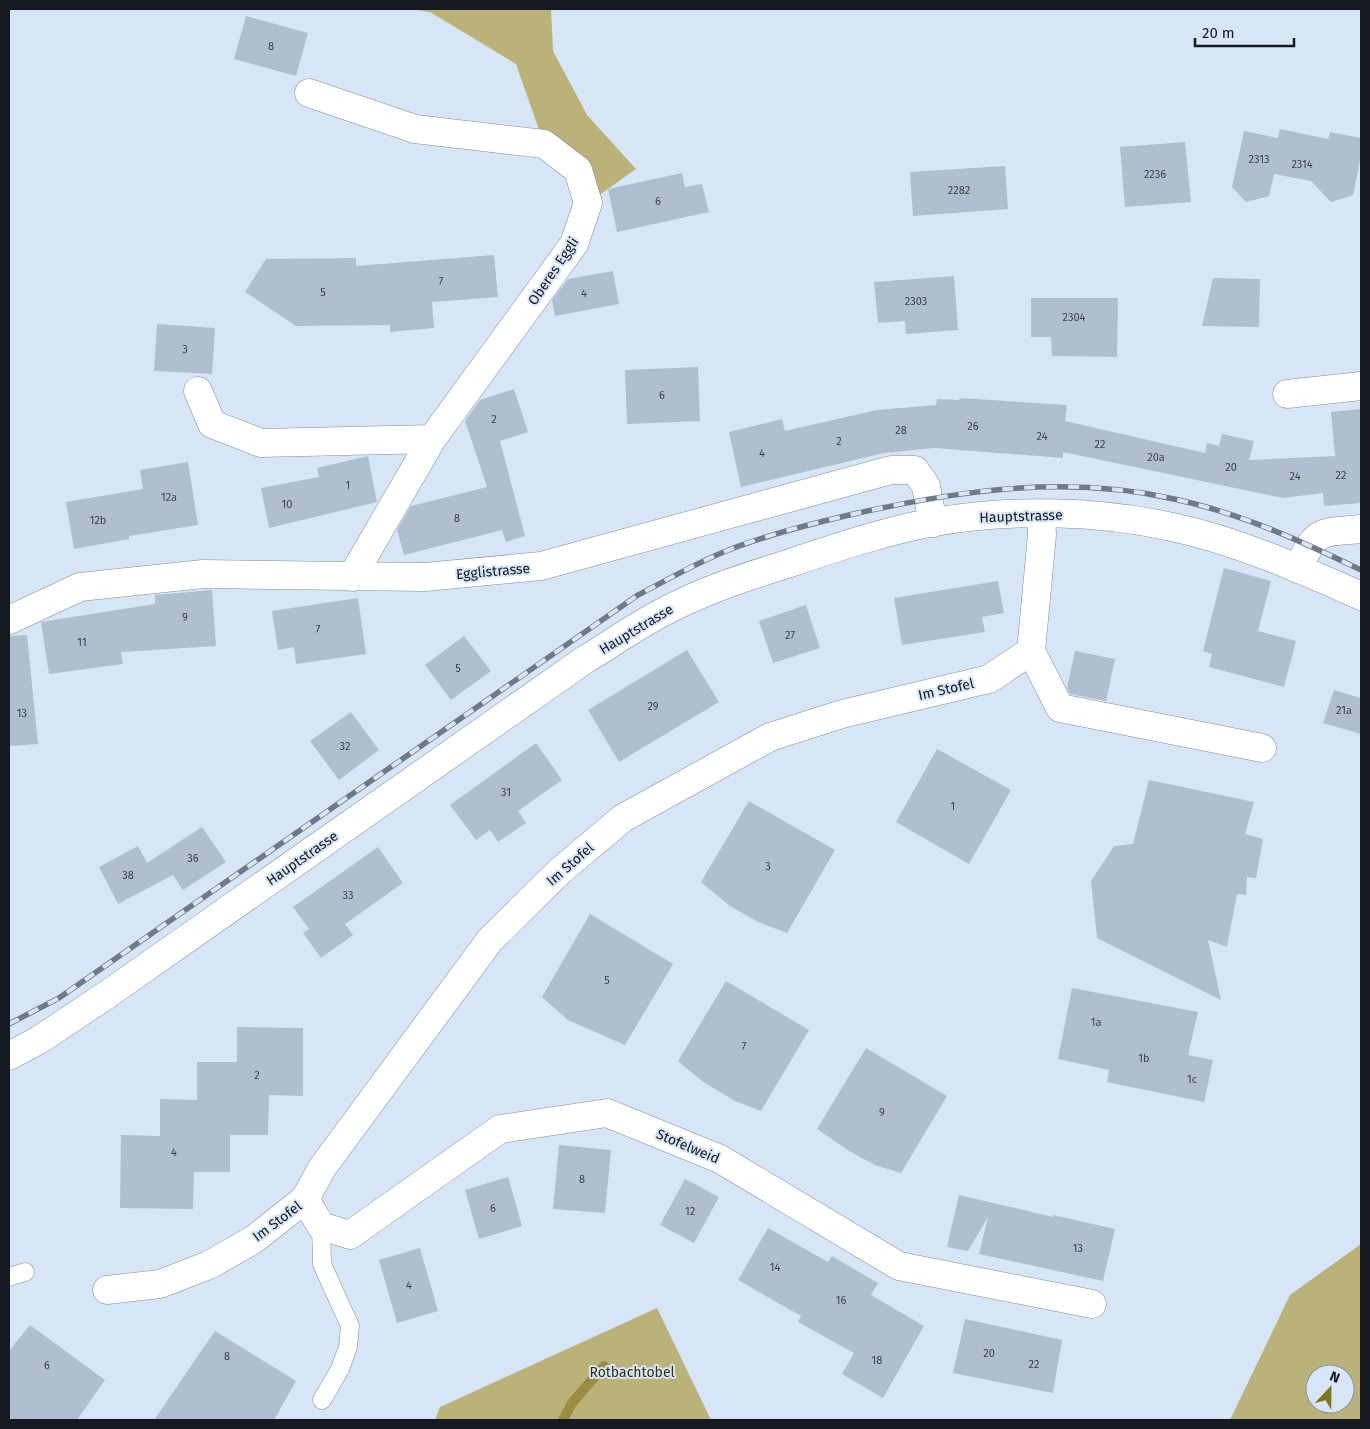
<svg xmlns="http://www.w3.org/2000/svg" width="1370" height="1429" font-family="'Fira Sans',sans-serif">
	<rect width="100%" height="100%" fill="#d6e6f6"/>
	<path fill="#bbb27a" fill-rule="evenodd" d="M 409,9 L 551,9 L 553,51 L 587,115 L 636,169 L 588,203 L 544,144 L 516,64 L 430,12 Z
		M 1361,1244 L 1361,1420 L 1230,1420 L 1290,1295 ZM 1315,1374 L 1345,1374 L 1345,1404 L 1315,1404 Z
		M 657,1308 L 711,1420 L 435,1420 L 440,1407 Z"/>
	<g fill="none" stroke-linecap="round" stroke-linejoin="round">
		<path stroke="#9a8d40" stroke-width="10" d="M 563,1420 L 572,1403 L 604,1366"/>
	</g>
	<path fill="#b0bfcf" d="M 246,16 L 308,33 L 296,76 L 234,59 Z
		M 1280,129 L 1328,139 L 1330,132 L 1361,138 L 1361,156 L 1353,195 L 1331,202 L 1311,181 L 1274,174 L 1269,196 L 1246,202 L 1232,187 L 1244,131 L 1278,138 Z
		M 1185,142 L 1191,202 L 1125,207 L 1120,147 Z
		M 1005,166 L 1008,209 L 913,216 L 910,172 Z
		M 682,173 L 685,187 L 702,184 L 709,212 L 617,232 L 608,189 Z
		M 494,255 L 498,297 L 432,302 L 434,328 L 390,332 L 390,325 L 296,326 L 245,292 L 266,259 L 356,258 L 356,266 Z
		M 613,271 L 619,304 L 555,316 L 552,300 L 568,279 Z
		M 954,276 L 958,330 L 906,334 L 905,321 L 878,323 L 874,282 Z
		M 1213,278 L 1260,279 L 1259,327 L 1202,326 Z
		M 1031,298 L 1118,298 L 1117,357 L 1052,356 L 1051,337 L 1031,337 Z
		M 157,324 L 215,328 L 212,374 L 154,371 Z
		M 698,367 L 700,421 L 627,424 L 625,370 Z
		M 514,389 L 528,432 L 500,441 L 525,536 L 506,542 L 502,530 L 404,555 L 397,530 L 411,506 L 487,487 L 465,421 L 480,400 Z
		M 960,398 L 1067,405 L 1065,421 L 1205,453 L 1207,443 L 1219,446 L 1222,434 L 1254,441 L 1249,460 L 1335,456 L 1331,412 L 1361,409 L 1361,503 L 1324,506 L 1323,493 L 1283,498 L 1063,452 L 1063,458 L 934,448 L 884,453 L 741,487 L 729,432 L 782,419 L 785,431 L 877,410 L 936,405 L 937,399 L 959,400 Z
		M 368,456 L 377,502 L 269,528 L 261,488 L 319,477 L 317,468 Z
		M 188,462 L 198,525 L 129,536 L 129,539 L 74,549 L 66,502 L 143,489 L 140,470 Z
		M 1224,568 L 1271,581 L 1258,631 L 1296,641 L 1284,687 L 1209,667 L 1212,654 L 1203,651 Z
		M 998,581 L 1004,613 L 982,617 L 985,632 L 902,645 L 894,598 Z
		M 212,590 L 216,646 L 121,652 L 123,664 L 49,674 L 41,622 L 155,604 L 155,595 Z
		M 358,598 L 366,654 L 296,664 L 294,647 L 278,650 L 272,611 Z
		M 806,605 L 820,648 L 773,663 L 759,621 Z
		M 27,635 L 38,744 L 9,746 L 9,636 Z
		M 464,636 L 491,671 L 451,700 L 425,665 Z
		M 687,650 L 719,702 L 619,762 L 588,710 Z
		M 1075,651 L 1115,659 L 1106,701 L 1070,694 L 1067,688 Z
		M 1334,690 L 1361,698 L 1361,734 L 1323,723 Z
		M 351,712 L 379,750 L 339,780 L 310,741 Z
		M 536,743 L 562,780 L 518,811 L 526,823 L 498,842 L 490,830 L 476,840 L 450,805 Z
		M 937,749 L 1011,790 L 969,864 L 896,822 Z
		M 1149,780 L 1254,802 L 1245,834 L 1263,839 L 1256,878 L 1247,877 L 1246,895 L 1237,894 L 1227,947 L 1208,940 L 1221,1000 L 1097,938 L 1091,881 L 1114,846 L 1133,844 Z
		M 749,801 L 835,850 L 787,933 L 758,922 L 730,906 L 701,882 Z
		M 202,827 L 226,862 L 183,890 L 173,875 L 118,904 L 99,867 L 138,846 L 147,863 Z
		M 378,847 L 403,883 L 345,924 L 353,935 L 321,958 L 303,933 L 309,929 L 293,907 Z
		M 590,914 L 673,964 L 625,1045 L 568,1020 L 542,997 Z
		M 726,981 L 809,1030 L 761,1111 L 735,1101 L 702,1081 L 678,1061 Z
		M 1072,988 L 1198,1012 L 1188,1055 L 1213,1060 L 1204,1102 L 1107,1082 L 1109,1070 L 1058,1059 Z
		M 237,1027 L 303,1028 L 303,1096 L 269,1095 L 268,1135 L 230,1135 L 230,1172 L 194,1172 L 193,1209 L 120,1208 L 121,1135 L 160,1136 L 160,1099 L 197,1100 L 197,1062 L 237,1062 Z
		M 866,1048 L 947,1096 L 901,1173 L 875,1165 L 849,1151 L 817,1129 Z
		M 559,1145 L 611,1150 L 605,1213 L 553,1209 Z
		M 508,1177 L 522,1226 L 479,1239 L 465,1190 Z
		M 685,1179 L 719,1197 L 694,1243 L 660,1225 Z
		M 959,1195 L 1053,1217 L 1053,1215 L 1115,1229 L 1103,1281 L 979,1254 L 988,1217 L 968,1251 L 947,1247 Z
		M 768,1228 L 828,1262 L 832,1256 L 878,1283 L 871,1295 L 924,1326 L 883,1398 L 842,1374 L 854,1353 L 798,1322 L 801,1316 L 738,1280 Z
		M 420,1248 L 438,1311 L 397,1323 L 379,1260 Z
		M 965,1319 L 1062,1340 L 1053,1393 L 953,1373 Z
		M 30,1325 L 105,1380 L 77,1420 L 9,1420 L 9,1351 Z
		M 215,1331 L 296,1381 L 274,1420 L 154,1420 Z"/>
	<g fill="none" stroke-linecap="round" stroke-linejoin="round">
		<g stroke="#7e8d9c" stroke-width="19">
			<path id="service" d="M 321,1226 L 322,1264 L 350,1326 L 348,1347 L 340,1369 L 322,1400
				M 9,1277 L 25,1272"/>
		</g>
		<g stroke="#7e8d9c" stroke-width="29">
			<path id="minor" d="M 309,93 L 415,129 L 544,144 L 578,170 L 588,203 L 574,244 L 432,439 L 352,577
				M 198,391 L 212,424 L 261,443 L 432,439
				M 1287,394 L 1361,386
				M 1298,569 C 1316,528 1320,533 1361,529
				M 9,620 L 80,587 L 203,574 L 425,577 L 541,566 L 891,470 L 915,470 L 926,486 L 933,523
				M 1031,651 L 1060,708 L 1262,748
				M 305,1199 L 321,1226 L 350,1235 L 500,1129 L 607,1113 L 720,1159 L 899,1266 L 1092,1304
				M 107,1290 L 160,1284 L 209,1265 L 253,1240 L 305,1199 L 322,1168 L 490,940 L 560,871 L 623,818 L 770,737 L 842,714 L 989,679 L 1031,651 L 1042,535 L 1041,514"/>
		</g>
		<g stroke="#7e8d9c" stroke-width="29">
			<path id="tertiary" d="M 9,1056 L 39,1040 L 105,996 L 583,661 C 614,642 643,621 675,606 C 711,588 749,576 787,564 C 835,548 885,531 934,522 C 1012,509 1095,510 1172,527 C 1238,541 1300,569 1361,596"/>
		</g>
		<use href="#service" stroke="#fff" stroke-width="18"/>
		<use href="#minor" stroke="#fff" stroke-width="28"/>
		<use href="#tertiary" stroke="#fff" stroke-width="28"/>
		<g stroke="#707a85" stroke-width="5.5">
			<path id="rail" d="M 9,1024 L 59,998 L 638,595 C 665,581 691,566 719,554 C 760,536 814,523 858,513 C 962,490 1067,475 1174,499 C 1240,513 1301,541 1361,570"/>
		</g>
		<use href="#rail" stroke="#d6e6f6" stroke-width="4" stroke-dasharray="11" stroke-linecap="butt"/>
	</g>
	<g text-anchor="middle" stroke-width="4" stroke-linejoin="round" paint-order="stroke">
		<g font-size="11" fill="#3b434c">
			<text x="271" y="50">8</text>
			<text x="1259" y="163">2313</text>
			<text x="1302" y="168">2314</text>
			<text x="1155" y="178">2236</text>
			<text x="959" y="194">2282</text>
			<text x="658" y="205">6</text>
			<text x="441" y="285">7</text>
			<text x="323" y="296">5</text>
			<text x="584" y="297">4</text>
			<text x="916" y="305">2303</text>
			<text x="1074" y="321">2304</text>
			<text x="185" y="353">3</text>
			<text x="662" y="399">6</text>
			<text x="494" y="423">2</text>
			<text x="973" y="430">26</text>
			<text x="901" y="434">28</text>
			<text x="1042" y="440">24</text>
			<text x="839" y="445">2</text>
			<text x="1100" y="448">22</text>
			<text x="762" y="457">4</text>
			<text x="1156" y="461">20a</text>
			<text x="1231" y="471">20</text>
			<text x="1341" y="479">22</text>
			<text x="1295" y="480">24</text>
			<text x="348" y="489">1</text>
			<text x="169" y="501">12a</text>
			<text x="287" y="508">10</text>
			<text x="457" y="522">8</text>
			<text x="98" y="524">12b</text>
			<text x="185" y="621">9</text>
			<text x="318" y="633">7</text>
			<text x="790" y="639">27</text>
			<text x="82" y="646">11</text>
			<text x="458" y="672">5</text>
			<text x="653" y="710">29</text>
			<text x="1344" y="714">21a</text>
			<text x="22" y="717">13</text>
			<text x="345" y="750">32</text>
			<text x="506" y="796">31</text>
			<text x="953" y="810">1</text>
			<text x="193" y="862">36</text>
			<text x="768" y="870">3</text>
			<text x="128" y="879">38</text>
			<text x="348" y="899">33</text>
			<text x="607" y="984">5</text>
			<text x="1096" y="1026">1a</text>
			<text x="744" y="1050">7</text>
			<text x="1144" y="1062">1b</text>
			<text x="257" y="1079">2</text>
			<text x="1192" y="1083">1c</text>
			<text x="882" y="1116">9</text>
			<text x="174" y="1156">4</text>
			<text x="582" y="1183">8</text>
			<text x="493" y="1212">6</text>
			<text x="690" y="1215">12</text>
			<text x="1078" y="1252">13</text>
			<text x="775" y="1271">14</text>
			<text x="409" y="1289">4</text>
			<text x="841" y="1304">16</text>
			<text x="989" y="1357">20</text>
			<text x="227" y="1360">8</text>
			<text x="877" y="1364">18</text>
			<text x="1034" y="1368">22</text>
			<text x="47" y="1369">6</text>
		</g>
		<g font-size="14" fill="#141a20" stroke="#d6e6f6">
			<text transform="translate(553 271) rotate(-56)" y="5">Oberes Eggli</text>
			<text transform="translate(1021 516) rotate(-2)" y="5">Hauptstrasse</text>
			<text transform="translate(493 571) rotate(-5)" y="5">Egglistrasse</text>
			<text transform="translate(636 629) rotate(-31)" y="5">Hauptstrasse</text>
			<text transform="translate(946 689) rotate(-13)" y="5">Im Stofel</text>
			<text transform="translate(302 858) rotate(-35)" y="5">Hauptstrasse</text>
			<text transform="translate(570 864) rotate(-41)" y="5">Im Stofel</text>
			<text transform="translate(688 1146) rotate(23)" y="5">Stofelweid</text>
			<text transform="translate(277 1221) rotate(-37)" y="5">Im Stofel</text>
		</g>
		<g font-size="14" fill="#35300d" stroke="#d6e6f6">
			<text x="632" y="1377">Rotbachtobel</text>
		</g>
	</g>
	<rect width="1370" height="1429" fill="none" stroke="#141a20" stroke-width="20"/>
	<g transform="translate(1330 1389) rotate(22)"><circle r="24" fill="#d6e6f6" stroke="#8894a0"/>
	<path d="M0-4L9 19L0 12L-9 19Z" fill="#847518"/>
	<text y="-8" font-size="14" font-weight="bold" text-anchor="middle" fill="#141a20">N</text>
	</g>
	<path d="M1195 38v8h99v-8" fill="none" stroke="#141a20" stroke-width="2.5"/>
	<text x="1202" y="38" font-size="15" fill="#141a20" stroke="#d6e6f6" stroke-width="4" paint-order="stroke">20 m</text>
</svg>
